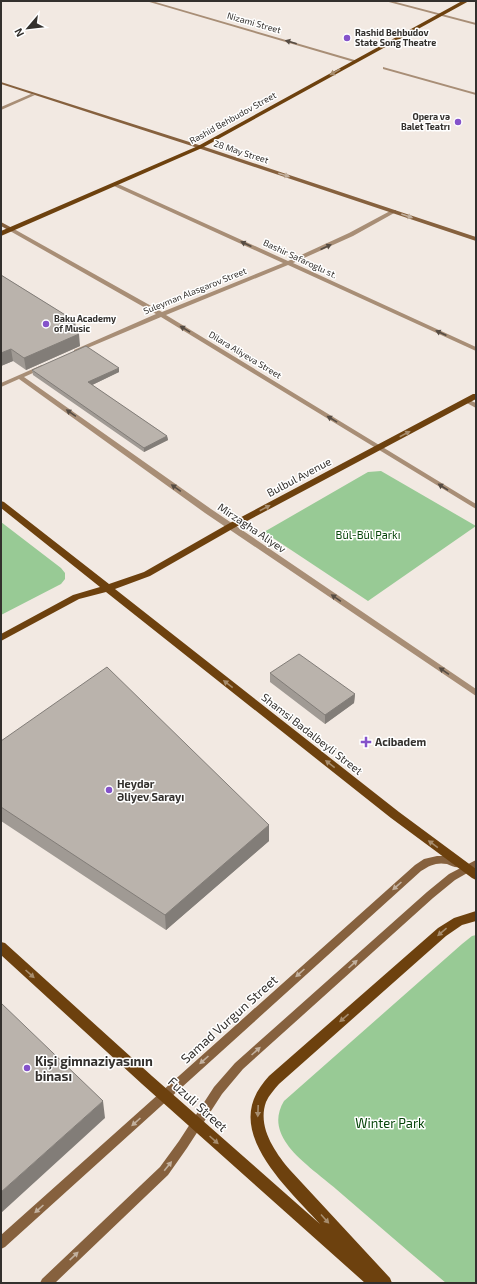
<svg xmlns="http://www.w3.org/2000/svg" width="477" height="1284" font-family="'Exo 2',sans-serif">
	<rect width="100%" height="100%" fill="#f2e9e2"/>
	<path fill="#98ca95" d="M 381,471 L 476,526 L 368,601 L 264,532 L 368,472 Z
		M 1,522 L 61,568 L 65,573 L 65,579 L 61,584 L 1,615 Z
		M 476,935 L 476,1283 L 446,1283 C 409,1252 373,1221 336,1189 C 323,1178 296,1158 287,1144 C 277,1130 275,1116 284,1101 L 462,944 L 472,936 Z"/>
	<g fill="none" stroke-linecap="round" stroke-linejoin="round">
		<path fill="#a88e76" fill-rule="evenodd" d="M 383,67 L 476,93 L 476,95 L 383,69 Z"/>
		<path fill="#a88e76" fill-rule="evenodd" d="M 146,1 L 152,1 L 358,61 L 354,62 Z
			M 385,1 L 392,1 L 476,23 L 476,25 Z
			M 31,94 L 35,95 L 1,110 L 1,107 Z
			M 114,184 L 118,184 L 288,261 L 349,233 L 392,210 L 396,210 L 396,212 L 353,236 L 293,263 L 476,347 L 476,351 L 288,265 L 166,315 L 476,504 L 476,509 L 161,317 L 78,352 L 74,352 L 74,350 L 156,314 L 10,231 L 10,229 L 14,229 L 162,312 L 283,263 L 114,186 Z
			M 42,365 L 45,367 L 44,368 L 24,377 L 211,509 L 476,689 L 476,696 L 205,513 L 19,379 L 1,387 L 1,383 Z
			M 467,399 L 476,403 L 476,408 L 465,402 L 464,401 Z"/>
		<path fill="#86613e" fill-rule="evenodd" d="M 1,82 L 202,146 L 476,237 L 476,241 L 198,148 L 1,84 Z
			M 1,222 L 14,229 L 15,230 L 10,231 L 1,226 Z
			M 437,856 L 446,856 L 460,861 L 462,864 L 460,867 C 455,868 452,866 447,864 C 437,862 430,865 421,871 L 5,1247 L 1,1249 L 1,1235 L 415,865 L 424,859 Z
			M 476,860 L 476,868 L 455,880 L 433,898 L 243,1069 L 222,1094 L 187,1148 L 168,1175 L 55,1283 L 40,1283 L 42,1279 L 160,1167 L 179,1141 L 214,1087 L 235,1063 L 427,892 L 449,874 Z"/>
		<path fill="#6d410e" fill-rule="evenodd" d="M 462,1 L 469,1 L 202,148 L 1,236 L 1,231 L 198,146 Z
			M 473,394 L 476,394 L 476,399 L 234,528 L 150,576 L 115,589 L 399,812 L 476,869 L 476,880 L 472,878 L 391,818 L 106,592 L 79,599 L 1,641 L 1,634 L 73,595 L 100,587 L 1,508 L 1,501 L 4,502 L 109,584 L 144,572 L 228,524 Z
			M 476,911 L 476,921 L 462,925 L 446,936 L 279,1084 C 274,1090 269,1095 266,1102 C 257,1127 275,1152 290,1170 L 390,1278 L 392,1283 L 365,1283 L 142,1084 L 1,955 L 1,942 L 5,943 L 152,1076 L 320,1224 C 294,1195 241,1148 252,1105 C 255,1093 262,1084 269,1076 L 438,928 L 454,918 Z"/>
	</g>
	<path fill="#a09a94" d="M 1,275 L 75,321 L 76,333 L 80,346 L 26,370 L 13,361 L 1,366 Z
		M 32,370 L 119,372 L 92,385 L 167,436 L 168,440 L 144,452 L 33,375 Z
		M 270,673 L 355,694 L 354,703 L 325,724 L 270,682 Z
		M 1,741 L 269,825 L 269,841 L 166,930 L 1,821 Z"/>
	<path fill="#827d78" d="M 75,321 L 76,333 L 65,325 Z
		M 79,334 L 80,346 L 26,370 L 24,358 Z
		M 11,349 L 13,361 L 1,366 L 1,353 Z
		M 119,368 L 119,372 L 88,387 L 88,382 Z
		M 167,436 L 168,440 L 144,452 L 144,448 Z
		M 355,694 L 354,703 L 325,724 L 325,715 Z
		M 269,825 L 269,841 L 166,930 L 165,915 Z
		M 103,1101 L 105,1118 L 1,1213 L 1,1192 Z"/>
	<path fill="#bab3ac" stroke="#827d78" d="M 1,275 L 75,321 L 65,325 L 79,334 L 24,358 L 11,349 L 1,353 Z
		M 86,346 L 119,368 L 88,382 L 167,436 L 144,448 L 32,370 Z
		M 299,654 L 355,694 L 325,715 L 270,673 Z
		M 107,667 L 269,825 L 165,915 L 1,807 L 1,741 Z
		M 1,1003 L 103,1101 L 1,1192 Z"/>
	<defs><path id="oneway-solid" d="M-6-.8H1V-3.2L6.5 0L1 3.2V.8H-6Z"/></defs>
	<g fill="#564c43">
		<use href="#oneway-solid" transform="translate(291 42) rotate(-164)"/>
		<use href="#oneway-solid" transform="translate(246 244) rotate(-155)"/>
		<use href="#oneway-solid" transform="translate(326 247) rotate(-24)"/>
		<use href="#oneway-solid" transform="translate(185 329) rotate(-149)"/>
		<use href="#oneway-solid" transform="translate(441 333) rotate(-155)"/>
		<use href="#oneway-solid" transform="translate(71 413) rotate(-145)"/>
		<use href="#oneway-solid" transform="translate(332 419) rotate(-149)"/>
		<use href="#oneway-solid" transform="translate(443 487) rotate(-148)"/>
		<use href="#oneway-solid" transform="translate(176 488) rotate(-145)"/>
		<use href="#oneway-solid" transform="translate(336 598) rotate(-146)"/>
		<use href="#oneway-solid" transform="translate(444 671) rotate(-146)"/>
	</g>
	<g fill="#a78d6e">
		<use href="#oneway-solid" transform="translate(335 72) rotate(151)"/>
		<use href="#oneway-solid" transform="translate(405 434) rotate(-28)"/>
		<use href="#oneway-solid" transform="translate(265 508) rotate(-28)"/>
		<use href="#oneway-solid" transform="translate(228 684) rotate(-142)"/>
		<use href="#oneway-solid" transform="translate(330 764) rotate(-142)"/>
		<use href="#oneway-solid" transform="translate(433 844) rotate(-144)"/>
		<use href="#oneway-solid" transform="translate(442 932) rotate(140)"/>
		<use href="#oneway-solid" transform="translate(30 974) rotate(42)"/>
		<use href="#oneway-solid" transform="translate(344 1018) rotate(139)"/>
		<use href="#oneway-solid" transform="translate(258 1111) rotate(92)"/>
		<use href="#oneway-solid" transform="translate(214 1140) rotate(42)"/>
		<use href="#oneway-solid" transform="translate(325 1219) rotate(48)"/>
	</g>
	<g fill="#c2b09e">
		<use href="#oneway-solid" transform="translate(284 175) rotate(18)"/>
		<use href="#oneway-solid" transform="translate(407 216) rotate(19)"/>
		<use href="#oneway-solid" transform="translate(397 886) rotate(138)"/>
		<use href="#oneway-solid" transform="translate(353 964) rotate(-42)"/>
		<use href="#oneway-solid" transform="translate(300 973) rotate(138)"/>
		<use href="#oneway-solid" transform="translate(256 1051) rotate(-42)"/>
		<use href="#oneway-solid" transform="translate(204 1060) rotate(138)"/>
		<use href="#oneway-solid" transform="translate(136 1122) rotate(138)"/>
		<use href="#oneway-solid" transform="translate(168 1166) rotate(-51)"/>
		<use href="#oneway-solid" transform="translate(39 1209) rotate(138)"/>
		<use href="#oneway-solid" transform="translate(74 1256) rotate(-43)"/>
	</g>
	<g fill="#8452ca" stroke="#fff" stroke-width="1.5">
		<circle cx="347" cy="38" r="4"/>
		<circle cx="458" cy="122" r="4"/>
		<circle cx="46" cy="324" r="4"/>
		<path d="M364 736h4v4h4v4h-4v4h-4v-4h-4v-4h4z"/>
		<circle cx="109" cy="790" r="4"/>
		<circle cx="27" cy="1068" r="4"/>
	</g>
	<g text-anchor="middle" stroke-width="3" stroke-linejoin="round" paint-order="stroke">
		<g font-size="9" fill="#33302d" stroke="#fff">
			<text transform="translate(254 23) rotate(16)" y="3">Nizami Street</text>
			<text transform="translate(233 118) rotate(-29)" y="3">Rashid Behbudov Street</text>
			<text transform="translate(241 152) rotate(18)" y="3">28 May Street</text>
			<text transform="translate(300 259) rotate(25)" y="3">Bashir Safaroglu st.</text>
			<text transform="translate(195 291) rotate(-22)" y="3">Suleyman Alasgarov Street</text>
			<text transform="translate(245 355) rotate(31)" y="3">Dilara Aliyeva Street</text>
		</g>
		<g font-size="9" font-weight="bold" fill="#33302d" stroke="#fff" text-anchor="start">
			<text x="355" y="36">Rashid Behbudov<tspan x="355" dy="10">State Song Theatre</tspan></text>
			<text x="450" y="120" text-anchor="end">Opera və<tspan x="450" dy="10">Balet Teatrı</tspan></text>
			<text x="54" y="322">Baku Academy<tspan x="54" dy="10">of Music</tspan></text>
		</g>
		<g font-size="11" fill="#33302d" stroke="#fff">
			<text transform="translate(299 477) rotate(-28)" y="4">Bulbul Avenue</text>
			<text transform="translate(252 528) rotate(34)" y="4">Mirzagha Aliyev</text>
			<text transform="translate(312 734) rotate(38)" y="4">Shamsi Badalbeyli Street</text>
		</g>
		<g font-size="11" fill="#07450a" stroke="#fff">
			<text x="368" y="539">Bül-Bül Parkı</text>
		</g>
		<g font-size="11" font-weight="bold" fill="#33302d" stroke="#fff" text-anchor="start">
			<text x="375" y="746">Acibadem</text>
			<text x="117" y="788">Heydər<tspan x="117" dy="13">Əliyev Sarayı</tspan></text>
		</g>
		<g font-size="13" fill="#33302d" stroke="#fff">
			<text transform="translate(229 1019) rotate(-42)" y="5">Samad Vurgun Street</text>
			<text transform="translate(198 1104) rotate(42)" y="5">Fuzuli Street</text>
		</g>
		<g font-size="13" font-weight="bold" fill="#33302d" stroke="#fff" text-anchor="start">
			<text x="35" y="1066">Kişi gimnaziyasının<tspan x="35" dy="15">binası</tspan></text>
		</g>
		<g font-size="13" fill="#07450a" stroke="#fff">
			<text x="390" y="1128">Winter Park</text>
		</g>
	</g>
	<rect width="477" height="1284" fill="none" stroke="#33302d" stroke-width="4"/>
	<g transform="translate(28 28) rotate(242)" stroke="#ffffff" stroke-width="3" paint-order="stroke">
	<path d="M0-3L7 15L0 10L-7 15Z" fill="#33302d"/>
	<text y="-6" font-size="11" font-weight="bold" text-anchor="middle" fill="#33302d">N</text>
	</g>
</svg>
